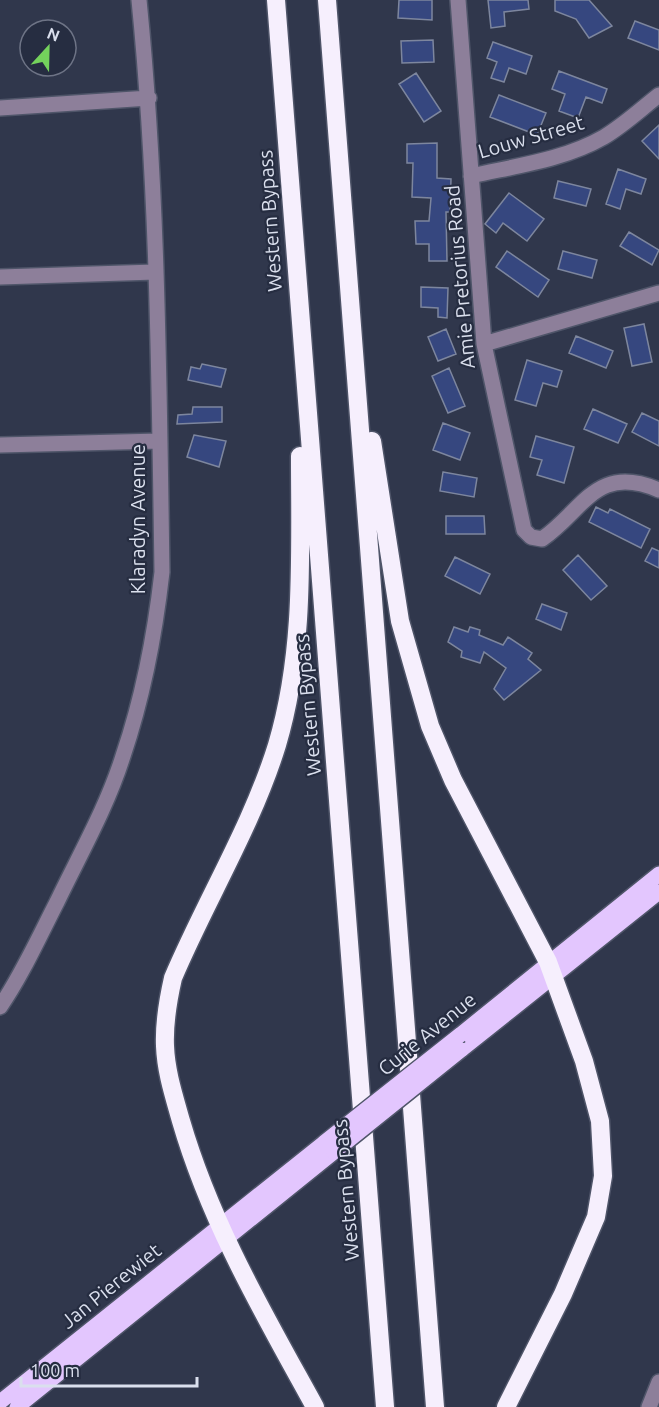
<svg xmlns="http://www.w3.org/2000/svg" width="659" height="1407" font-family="Ubuntu,sans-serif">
	<rect width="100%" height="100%" fill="#30374c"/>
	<path fill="#36477f" stroke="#7d869e" stroke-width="1.5" d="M 399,0 L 432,0 L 432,20 L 398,18 Z
		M 488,0 L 528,0 L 529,9 L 504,12 L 505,26 L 491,28 Z
		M 555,0 L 589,0 L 612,26 L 589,38 L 576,19 L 555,11 Z
		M 635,21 L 659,30 L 659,50 L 628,38 Z
		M 433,40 L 434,62 L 402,63 L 401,41 Z
		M 493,42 L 532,56 L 526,74 L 509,68 L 504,82 L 491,78 L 497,62 L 487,58 Z
		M 559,71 L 607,89 L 602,103 L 586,97 L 578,118 L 559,111 L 565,94 L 552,89 Z
		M 416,73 L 441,111 L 424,122 L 399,84 Z
		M 499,95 L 546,113 L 537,135 L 490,117 Z
		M 659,125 L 659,159 L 642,141 Z
		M 437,143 L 437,178 L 451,179 L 450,212 L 446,212 L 447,261 L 429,261 L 429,244 L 416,244 L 415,221 L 429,221 L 431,198 L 412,197 L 413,163 L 407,163 L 407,144 Z
		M 618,169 L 646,179 L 641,194 L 626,189 L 620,209 L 606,204 Z
		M 558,181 L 591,189 L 586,206 L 554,198 Z
		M 509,193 L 544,219 L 527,241 L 503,223 L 496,233 L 485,224 Z
		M 629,232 L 659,250 L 652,265 L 620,246 Z
		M 507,251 L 549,280 L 538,297 L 496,267 Z
		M 563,251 L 597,260 L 592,278 L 558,269 Z
		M 421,287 L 448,288 L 447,318 L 438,317 L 438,308 L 421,307 Z
		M 644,324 L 652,362 L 632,366 L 624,328 Z
		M 446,329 L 456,354 L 438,361 L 428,337 Z
		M 576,336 L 613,351 L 606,368 L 569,353 Z
		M 527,360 L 562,371 L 557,387 L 543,383 L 536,406 L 515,400 Z
		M 202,364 L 226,369 L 221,387 L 188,380 L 191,367 L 200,369 Z
		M 449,368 L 465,406 L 448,413 L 432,376 Z
		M 193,407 L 222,407 L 222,422 L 177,424 L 178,415 L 192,414 Z
		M 593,409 L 627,424 L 618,443 L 584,429 Z
		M 642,413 L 659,421 L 659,446 L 632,432 Z
		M 443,423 L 470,433 L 460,460 L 433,450 Z
		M 194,435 L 226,441 L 219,467 L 187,457 Z
		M 536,436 L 574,447 L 564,483 L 537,475 L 542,460 L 530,457 Z
		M 443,472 L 477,478 L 474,497 L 440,491 Z
		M 596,507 L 608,513 L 610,509 L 650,529 L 641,548 L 589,522 Z
		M 446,516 L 484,516 L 485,534 L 446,534 Z
		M 652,548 L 659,551 L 659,568 L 645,561 Z
		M 578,555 L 607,586 L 591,600 L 563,570 Z
		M 455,557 L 490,574 L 480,594 L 445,576 Z
		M 542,604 L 567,613 L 561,630 L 536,619 Z
		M 454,627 L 468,632 L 470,627 L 480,630 L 479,635 L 503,645 L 508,637 L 532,653 L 528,659 L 541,670 L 504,700 L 494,689 L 506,668 L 484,652 L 480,663 L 461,657 L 462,651 L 448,642 Z"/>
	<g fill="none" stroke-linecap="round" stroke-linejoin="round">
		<g stroke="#4f5569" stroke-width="18">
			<path id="minor" d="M 458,0 L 484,344 L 524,530 L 531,537 L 542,539 C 584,510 596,463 659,490
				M 0,108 L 149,98
				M 471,176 C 515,166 564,160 604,137 C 624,125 641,109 659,95
				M 0,277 L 155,272
				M 484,344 L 659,293
				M 0,445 L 160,441
				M 0,1007 C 22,975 39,937 57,902 C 80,854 107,807 123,756 C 143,697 155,634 162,572 C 159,382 158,190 139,0
				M 649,1407 L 659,1382"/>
		</g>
		<g stroke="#4f5569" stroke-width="18">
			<path id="major" d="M 460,1035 L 659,874
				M 461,1050 L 659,892
				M 0,1402 L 325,1142
				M 17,1407 L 334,1152"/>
		</g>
		<g stroke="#4f5569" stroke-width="21">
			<path id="highway" d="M 276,0 L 385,1407
				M 327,0 L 435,1407
				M 372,441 L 400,621 L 430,726 L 453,780 L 548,962 L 584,1061 L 600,1121 L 603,1176 L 596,1217 L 563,1294 L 506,1407
				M 300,456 C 300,553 305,651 277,745 C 252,826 206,900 173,978 C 168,1000 164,1023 165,1046 C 166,1072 174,1096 181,1121 C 211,1224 264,1314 315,1407"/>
		</g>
		<use href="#minor" stroke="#8d7f9a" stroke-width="15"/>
		<use href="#major" stroke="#e3c6fe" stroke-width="15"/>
		<use href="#highway" stroke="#f6effd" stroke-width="18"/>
		<g stroke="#4f5569" stroke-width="18" stroke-linecap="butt">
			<path id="major-bridge" d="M 325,1142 L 460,1035
				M 334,1152 L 461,1050"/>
		</g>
		<use href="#major-bridge" stroke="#e3c6fe" stroke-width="15"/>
	</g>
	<g text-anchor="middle" stroke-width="4.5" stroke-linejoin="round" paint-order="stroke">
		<g font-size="20" fill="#dadfed" stroke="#262d41">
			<text transform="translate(531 137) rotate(-16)" y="7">Louw Street</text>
			<text transform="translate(270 221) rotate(-94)" y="7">Western Bypass</text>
			<text transform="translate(460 277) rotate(-95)" y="7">Amie Pretorius Road</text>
			<text transform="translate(138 519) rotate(-90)" y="7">Klaradyn Avenue</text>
			<text transform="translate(308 705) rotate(-95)" y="7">Western Bypass</text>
			<text transform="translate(427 1034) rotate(-39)" y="7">Curie Avenue</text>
			<text transform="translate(346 1190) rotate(-95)" y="7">Western Bypass</text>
			<text transform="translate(111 1286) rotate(-39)" y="7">Jan Pierewiet</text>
		</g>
	</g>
	<g transform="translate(48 48) rotate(22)"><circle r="28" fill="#262d41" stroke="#6e7486" stroke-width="1.5"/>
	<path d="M0-4.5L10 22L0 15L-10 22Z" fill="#74d25c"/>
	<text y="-9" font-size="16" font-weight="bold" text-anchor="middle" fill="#dadfed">N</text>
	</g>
	<path d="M21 1377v9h176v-9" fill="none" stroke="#dadfed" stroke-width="3"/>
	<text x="30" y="1377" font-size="18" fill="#dadfed" stroke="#262d41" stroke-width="4.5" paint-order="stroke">100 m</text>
</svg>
